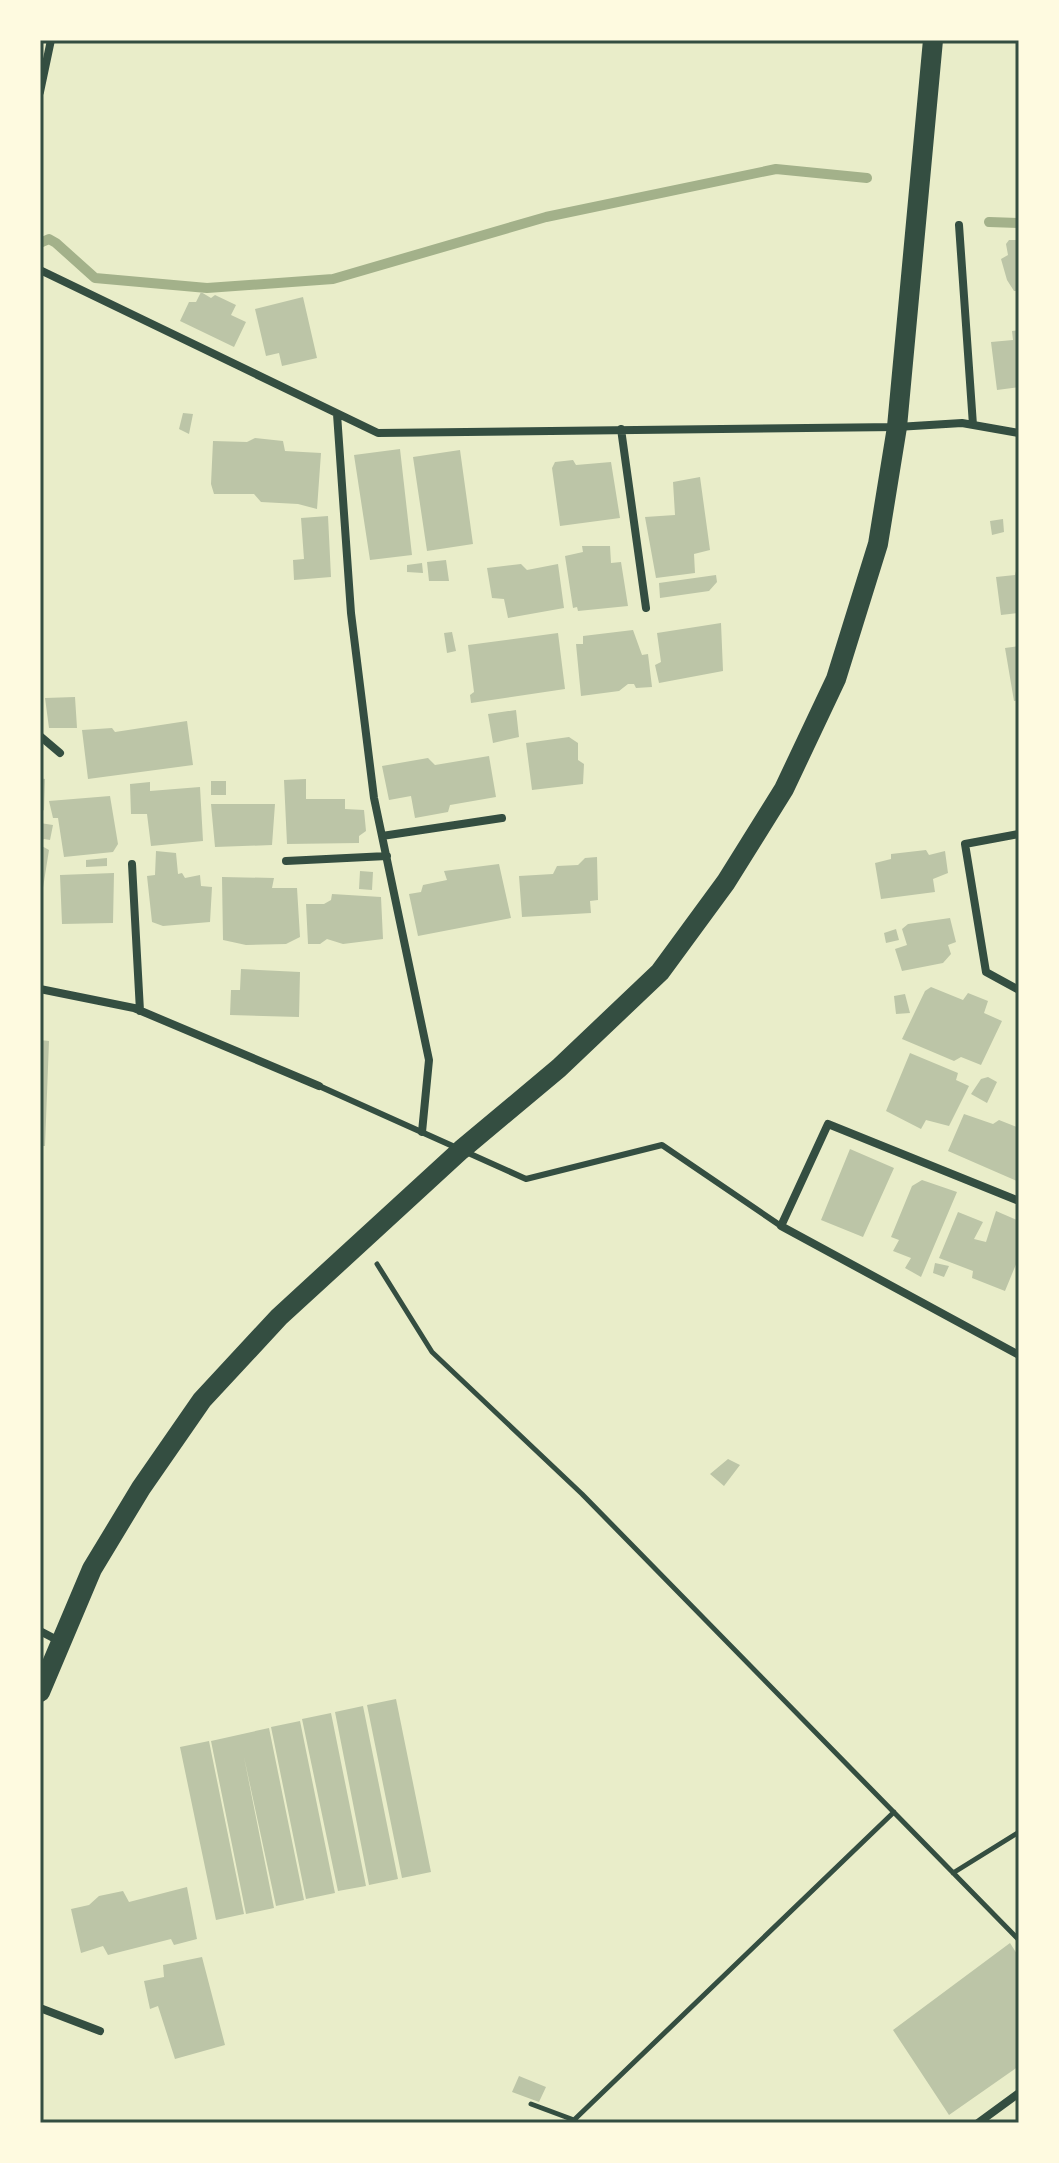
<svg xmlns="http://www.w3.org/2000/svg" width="1059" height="2163" font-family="'IBM Plex Sans',sans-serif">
	<rect width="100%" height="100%" fill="#e9edc9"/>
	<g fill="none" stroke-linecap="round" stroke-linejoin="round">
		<path stroke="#a3b18a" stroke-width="10" d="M 989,222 L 1019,223
			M 40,243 L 49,239 L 56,243 L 95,278 L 207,288 L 333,279 L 546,217 L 776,169 L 867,178"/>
	</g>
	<path fill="#bcc5a7" d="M 1009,240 L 1019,240 L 1019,291 L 1014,291 L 1007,280 L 1001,259 L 1008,255 L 1006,244 Z
		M 201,292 L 211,298 L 215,295 L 236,305 L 231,315 L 246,322 L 234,347 L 180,321 L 189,302 L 196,302 Z
		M 303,297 L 317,358 L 282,366 L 279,353 L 266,356 L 255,309 Z
		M 1019,330 L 1019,387 L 997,390 L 991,342 L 1013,340 L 1012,331 Z
		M 183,413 L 193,414 L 189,434 L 179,429 Z
		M 255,438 L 283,441 L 285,451 L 321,453 L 317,509 L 298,504 L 261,502 L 254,494 L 214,494 L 211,484 L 213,441 L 247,442 Z
		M 400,449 L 412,555 L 370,560 L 354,455 Z
		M 460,450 L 473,544 L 427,551 L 413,457 Z
		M 573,460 L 576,465 L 611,462 L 620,518 L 560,526 L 552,468 L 555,462 Z
		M 700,477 L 710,550 L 694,554 L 695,573 L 656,578 L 645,517 L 675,515 L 673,482 Z
		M 328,516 L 331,577 L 294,580 L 293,560 L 304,559 L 301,518 Z
		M 1003,519 L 1004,532 L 992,535 L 990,521 Z
		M 582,546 L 610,546 L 611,563 L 621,562 L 628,606 L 578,611 L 577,607 L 573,608 L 565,556 L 583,552 Z
		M 446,560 L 449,581 L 429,581 L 427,562 Z
		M 422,563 L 423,573 L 407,572 L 407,565 Z
		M 1018,563 L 1019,613 L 1001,615 L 996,577 L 1015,575 Z
		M 521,564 L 527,570 L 558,564 L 564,608 L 508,618 L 504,599 L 492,598 L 487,568 Z
		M 716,575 L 717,582 L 709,591 L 660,598 L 659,583 Z
		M 721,623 L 723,671 L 659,683 L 655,665 L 661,662 L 657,633 Z
		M 633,630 L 642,655 L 648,654 L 652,687 L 636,688 L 634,684 L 628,684 L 619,691 L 581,696 L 576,644 L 583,644 L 583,636 Z
		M 452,632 L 456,651 L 447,653 L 444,633 Z
		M 558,633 L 565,689 L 471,703 L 470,695 L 474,692 L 468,645 Z
		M 1019,646 L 1019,700 L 1014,701 L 1005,648 Z
		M 75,697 L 77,728 L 49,728 L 45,698 Z
		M 516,710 L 519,737 L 493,743 L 488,714 Z
		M 187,721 L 193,765 L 88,779 L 82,730 L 112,728 L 115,732 Z
		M 569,737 L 578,743 L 578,760 L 584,764 L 583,784 L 532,790 L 526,743 Z
		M 489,756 L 496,797 L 450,805 L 448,812 L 415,818 L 411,796 L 389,800 L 382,766 L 428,758 L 435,765 Z
		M 40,778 L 45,779 L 44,810 L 40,812 Z
		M 306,779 L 306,799 L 345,799 L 345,809 L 364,810 L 366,831 L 359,836 L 359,843 L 287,844 L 284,780 Z
		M 211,781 L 226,781 L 226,795 L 211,795 Z
		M 150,782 L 150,791 L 200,787 L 203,841 L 151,846 L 147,814 L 131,814 L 130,784 Z
		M 110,796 L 118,844 L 113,852 L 64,857 L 58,818 L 53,818 L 49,801 Z
		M 211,804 L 275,804 L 272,845 L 215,847 Z
		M 40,823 L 53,825 L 50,840 L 44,839 L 40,842 Z
		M 40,845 L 49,850 L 42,894 L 40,893 Z
		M 926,850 L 929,855 L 945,851 L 948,873 L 933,879 L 935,892 L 881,899 L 875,863 L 891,859 L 891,854 Z
		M 156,851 L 176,853 L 178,874 L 182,873 L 185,878 L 200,875 L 201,886 L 212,887 L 210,922 L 163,926 L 152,922 L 147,876 L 155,875 Z
		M 597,857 L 598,900 L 590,901 L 591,913 L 522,917 L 519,876 L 553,874 L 557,866 L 578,865 L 585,858 Z
		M 107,858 L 107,866 L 86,867 L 86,860 Z
		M 499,864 L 511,918 L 418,936 L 409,894 L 421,892 L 423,885 L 447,880 L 444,871 Z
		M 360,871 L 373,872 L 372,890 L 359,889 Z
		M 114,873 L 113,923 L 62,924 L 60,875 Z
		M 222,877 L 274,878 L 272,888 L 297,888 L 300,937 L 286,944 L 246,945 L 223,940 Z
		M 332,894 L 381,897 L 383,939 L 343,944 L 327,939 L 320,944 L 308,944 L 306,904 L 324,904 L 331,900 Z
		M 950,918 L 956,942 L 948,945 L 951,954 L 943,963 L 902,971 L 895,949 L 907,945 L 902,929 L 908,924 Z
		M 896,929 L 899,940 L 886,943 L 884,933 Z
		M 241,969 L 300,972 L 299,1017 L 230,1015 L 231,990 L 240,990 Z
		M 931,987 L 963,1000 L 968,993 L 988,1001 L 984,1013 L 1002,1021 L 981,1065 L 961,1057 L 954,1061 L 902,1039 L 925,991 Z
		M 905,994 L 910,1013 L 896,1014 L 894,996 Z
		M 40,1040 L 49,1041 L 45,1146 L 40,1146 Z
		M 910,1053 L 958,1073 L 956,1080 L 969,1086 L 949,1126 L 926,1120 L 921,1129 L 886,1111 Z
		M 988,1077 L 997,1082 L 987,1103 L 971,1094 L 981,1079 Z
		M 964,1114 L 993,1124 L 999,1120 L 1019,1128 L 1019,1182 L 948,1151 Z
		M 850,1149 L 894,1168 L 863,1237 L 821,1220 Z
		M 922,1180 L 957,1192 L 921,1277 L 905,1268 L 911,1258 L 893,1251 L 899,1240 L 891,1237 L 912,1186 Z
		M 996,1211 L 1019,1221 L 1019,1257 L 1005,1291 L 972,1278 L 973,1271 L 939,1258 L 958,1212 L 983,1222 L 974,1239 L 986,1242 Z
		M 935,1263 L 949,1266 L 944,1277 L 933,1273 Z
		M 728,1459 L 740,1465 L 724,1486 L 710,1474 Z
		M 396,1699 L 431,1872 L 402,1878 L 367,1705 Z
		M 363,1706 L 398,1879 L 369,1885 L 335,1712 Z
		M 331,1713 L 366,1886 L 338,1891 L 302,1719 Z
		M 300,1721 L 335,1893 L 306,1899 L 271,1727 Z
		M 269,1728 L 304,1900 L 276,1906 L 244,1757 L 274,1908 L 246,1914 L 211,1741 Z
		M 209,1741 L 244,1914 L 216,1920 L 180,1747 Z
		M 187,1887 L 197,1939 L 174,1945 L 171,1939 L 108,1955 L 103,1946 L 81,1953 L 71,1909 L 89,1905 L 99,1896 L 123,1891 L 129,1902 Z
		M 1010,1943 L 1019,1957 L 1019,2066 L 949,2115 L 893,2030 Z
		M 202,1957 L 225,2045 L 175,2059 L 158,2006 L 150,2009 L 144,1981 L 164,1977 L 163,1965 Z
		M 519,2076 L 546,2087 L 539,2102 L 512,2092 Z"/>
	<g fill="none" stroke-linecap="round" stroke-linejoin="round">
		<path stroke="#344e41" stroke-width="5" d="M 377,1264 L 432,1352 L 582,1494 L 1019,1940
			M 953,1873 L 1019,1832
			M 531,2104 L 574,2120
			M 578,2123 L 574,2120 L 894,1812"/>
		<path stroke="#344e41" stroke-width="6" d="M 319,1086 L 526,1179 L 662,1145 L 781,1226"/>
		<path stroke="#344e41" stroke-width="8" d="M 40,92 L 51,40
			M 959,225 L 973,425
			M 40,270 L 378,433 L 897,427 L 962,423 L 1019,433
			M 337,414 L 351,613 L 374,798 L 429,1060 L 422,1132
			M 621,429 L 646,608
			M 40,736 L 60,753
			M 1019,834 L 965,844 L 986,972 L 1019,990
			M 382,836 L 502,818
			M 286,861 L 387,856
			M 132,864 L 140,1011
			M 40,989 L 134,1008 L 319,1086
			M 1019,1201 L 828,1124 L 781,1226 L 1019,1355
			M 40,1631 L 59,1641
			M 40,2008 L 100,2031
			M 978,2123 L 1019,2093"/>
		<path stroke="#344e41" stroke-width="20" d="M 40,1692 L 92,1569 L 141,1488 L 202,1400 L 279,1317 L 461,1150 L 559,1068 L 660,972 L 726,882 L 784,789 L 836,679 L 878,544 L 897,427 L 933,40"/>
	</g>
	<rect width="1059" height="2163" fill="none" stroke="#fefae0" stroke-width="84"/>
	<rect x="42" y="42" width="975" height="2079" fill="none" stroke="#344e41" stroke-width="3"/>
</svg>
